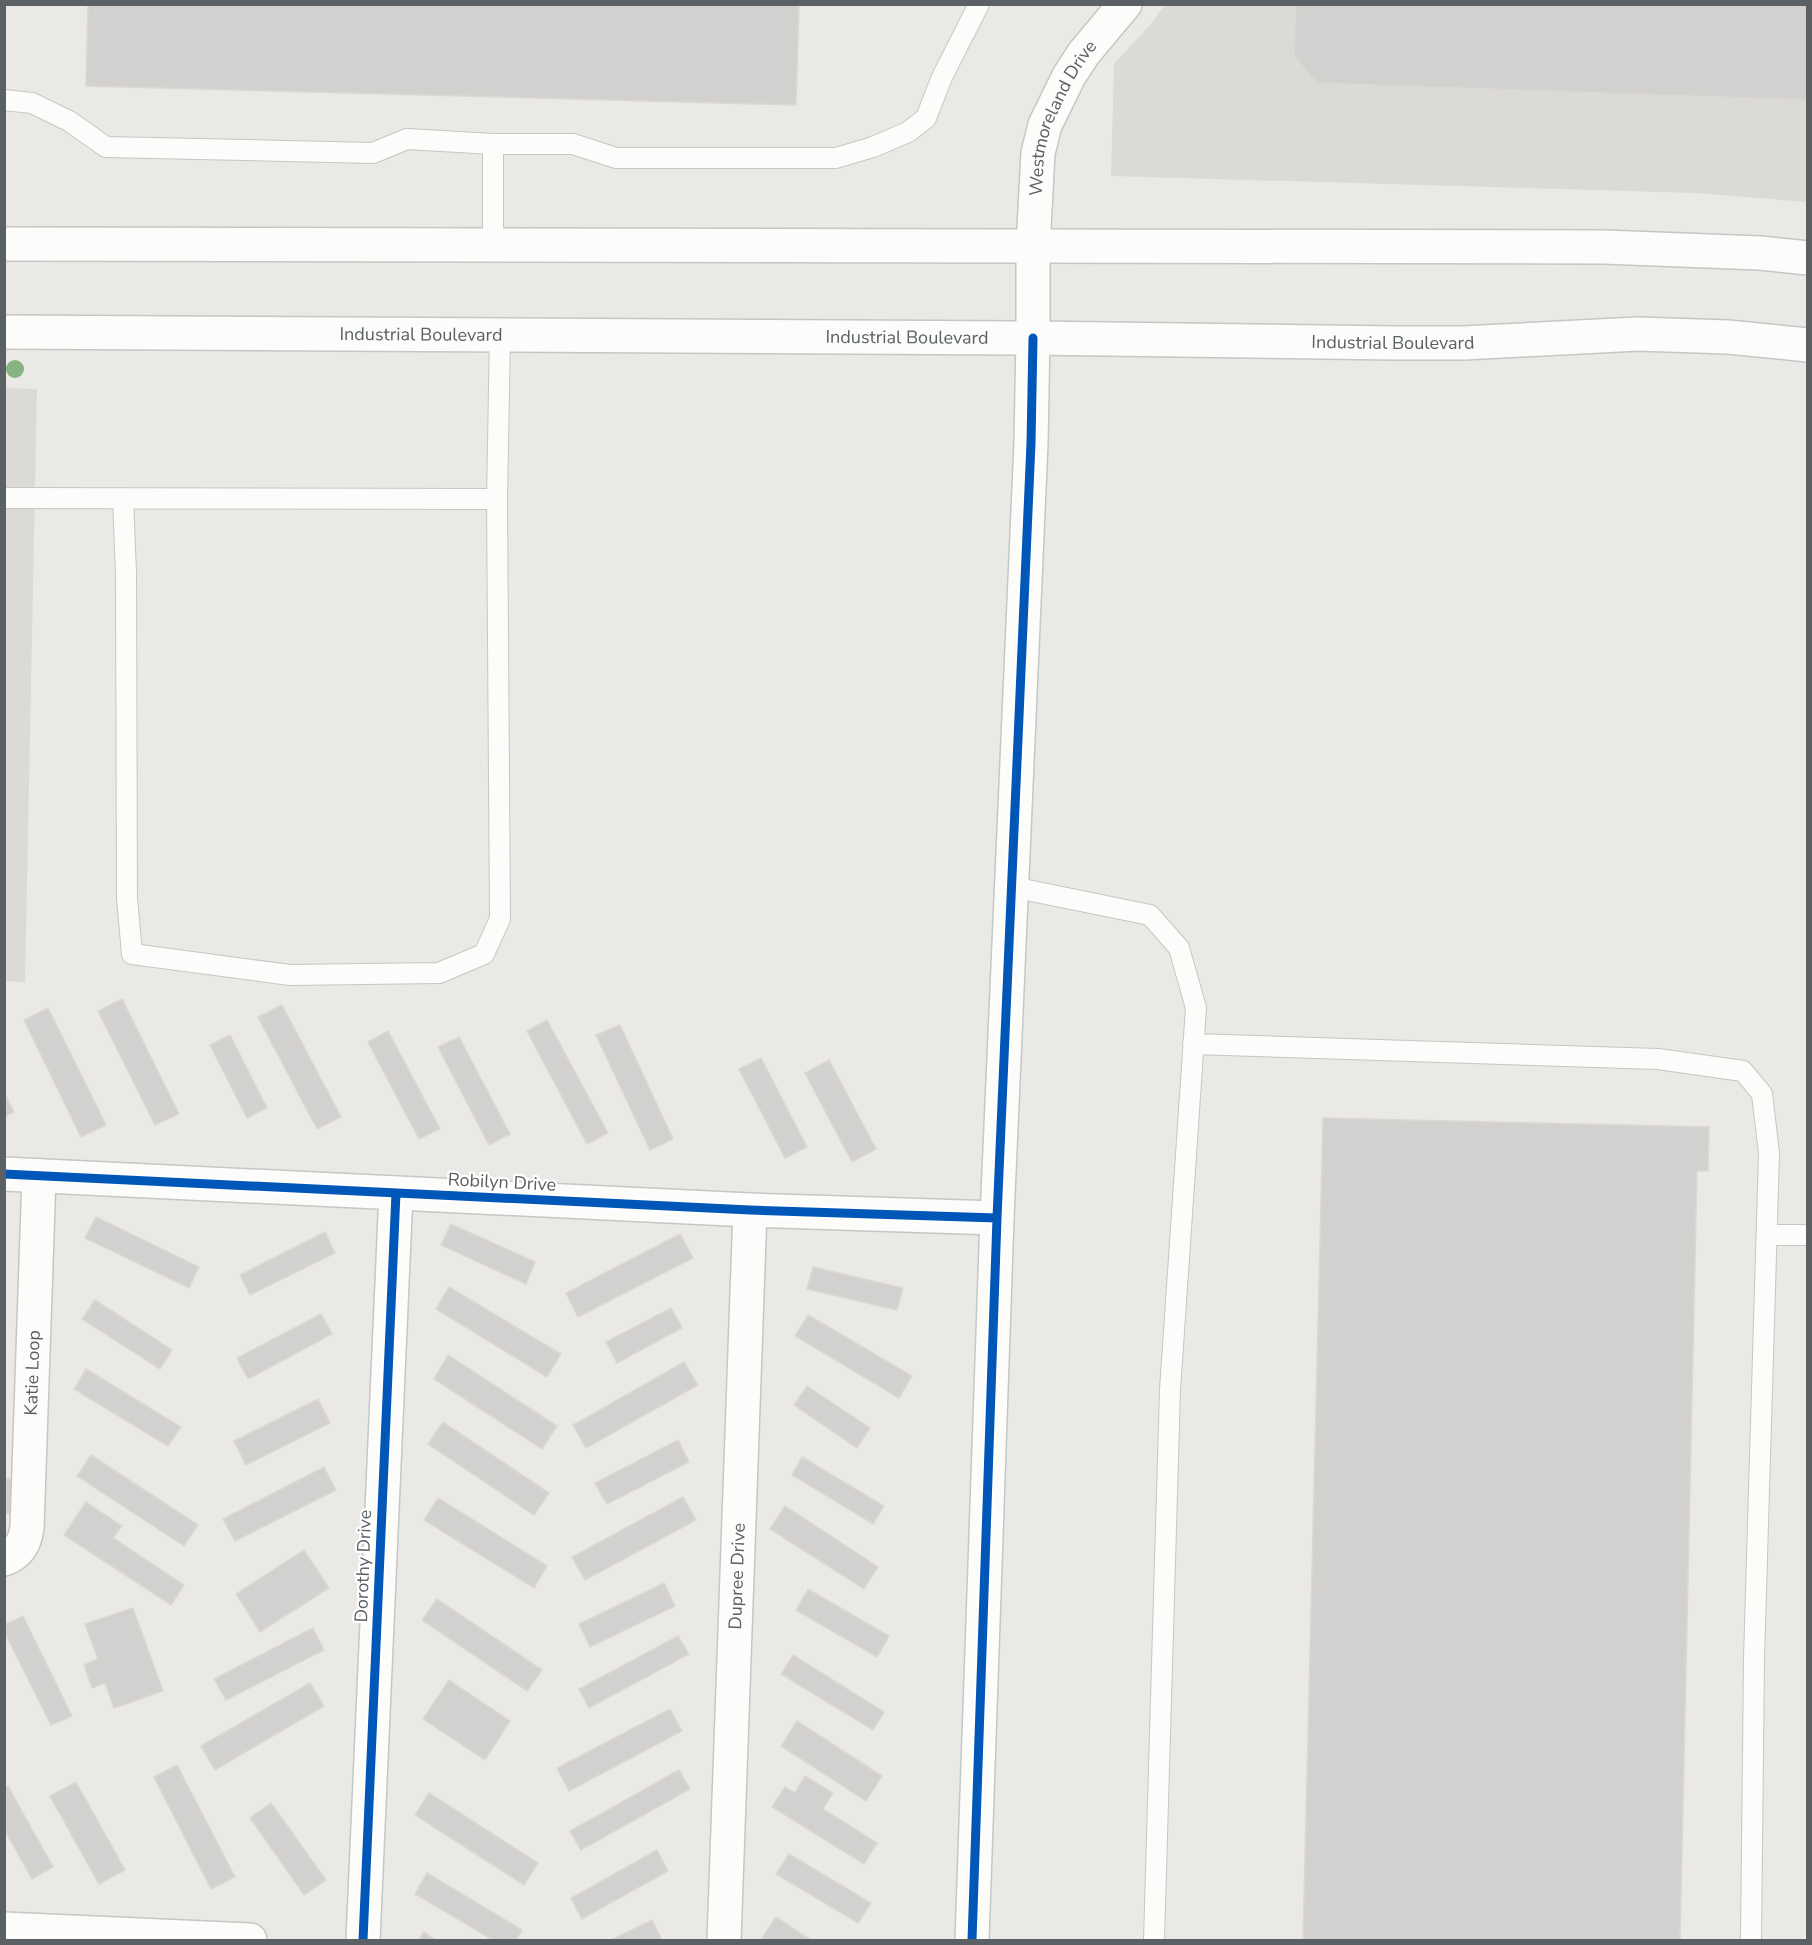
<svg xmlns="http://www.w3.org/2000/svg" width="1812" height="1945" font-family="'Nunito Sans',sans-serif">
	<rect width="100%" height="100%" fill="#ebe9e5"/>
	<path fill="#dcdad6" d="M 1165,5 L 1807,5 L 1807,202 L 1696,193 L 1111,176 L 1114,64 L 1149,26 Z
		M 5,388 L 37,389 L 25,982 L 5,981 Z"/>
	<path fill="#d3d1cf" stroke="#dad8d4" stroke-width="1.5" d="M 88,4 L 799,4 L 796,105 L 86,86 Z
		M 1296,4 L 1808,4 L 1808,100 L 1317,83 L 1294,56 Z
		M 122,999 L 179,1114 L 155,1125 L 98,1011 Z
		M 282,1005 L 341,1117 L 317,1129 L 258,1017 Z
		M 48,1008 L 106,1125 L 81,1137 L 24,1020 Z
		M 547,1020 L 608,1133 L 587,1144 L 527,1031 Z
		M 620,1025 L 673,1139 L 650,1150 L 596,1035 Z
		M 388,1031 L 440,1129 L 419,1139 L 368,1042 Z
		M 230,1035 L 267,1108 L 247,1118 L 210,1045 Z
		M 459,1037 L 510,1134 L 489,1145 L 438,1047 Z
		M 761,1058 L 807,1147 L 785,1158 L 739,1069 Z
		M 829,1060 L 876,1149 L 852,1162 L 805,1073 Z
		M 4,1093 L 14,1112 L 4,1117 Z
		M 1323,1118 L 1709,1127 L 1708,1171 L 1697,1171 L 1680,1940 L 1303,1940 Z
		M 96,1217 L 199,1267 L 189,1288 L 85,1238 Z
		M 451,1224 L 535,1262 L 526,1284 L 441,1245 Z
		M 325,1232 L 335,1253 L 250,1295 L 240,1275 Z
		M 680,1234 L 693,1258 L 578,1317 L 566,1293 Z
		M 813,1267 L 903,1288 L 897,1310 L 807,1289 Z
		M 449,1287 L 561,1354 L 547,1377 L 436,1309 Z
		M 95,1300 L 172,1350 L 160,1369 L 82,1319 Z
		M 671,1308 L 682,1328 L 617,1363 L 606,1342 Z
		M 321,1314 L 332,1334 L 248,1379 L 237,1358 Z
		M 808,1315 L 912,1376 L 899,1398 L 795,1336 Z
		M 448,1355 L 557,1426 L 542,1449 L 434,1379 Z
		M 684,1362 L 698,1385 L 586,1448 L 573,1425 Z
		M 86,1369 L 181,1427 L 168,1446 L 74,1389 Z
		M 807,1386 L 870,1428 L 857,1448 L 794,1405 Z
		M 318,1399 L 330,1423 L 246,1465 L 234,1441 Z
		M 443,1422 L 549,1493 L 534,1515 L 428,1444 Z
		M 678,1440 L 689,1462 L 607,1504 L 595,1483 Z
		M 91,1455 L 198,1525 L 184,1546 L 77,1476 Z
		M 802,1457 L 884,1506 L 873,1524 L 792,1475 Z
		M 324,1467 L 336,1490 L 235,1541 L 223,1519 Z
		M 4,1479 L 12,1479 L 11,1514 L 4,1513 Z
		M 683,1497 L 696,1520 L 585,1580 L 572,1557 Z
		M 438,1498 L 547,1566 L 534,1588 L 424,1520 Z
		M 86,1502 L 122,1526 L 113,1538 L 184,1585 L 171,1605 L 64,1535 Z
		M 785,1506 L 878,1567 L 864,1589 L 770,1529 Z
		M 304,1550 L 329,1588 L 260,1632 L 236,1594 Z
		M 664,1583 L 675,1606 L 590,1647 L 579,1624 Z
		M 808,1589 L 889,1636 L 877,1657 L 796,1610 Z
		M 437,1599 L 542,1670 L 527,1691 L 422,1620 Z
		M 133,1608 L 163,1691 L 114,1708 L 105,1683 L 92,1688 L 84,1665 L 98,1659 L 85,1624 Z
		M 23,1616 L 72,1716 L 51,1725 L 4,1631 L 4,1625 Z
		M 313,1628 L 324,1650 L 226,1700 L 214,1679 Z
		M 678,1636 L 689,1654 L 589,1708 L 579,1689 Z
		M 793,1655 L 884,1712 L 873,1730 L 781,1674 Z
		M 449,1680 L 510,1721 L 485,1760 L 423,1719 Z
		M 310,1683 L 324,1706 L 215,1770 L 201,1746 Z
		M 670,1709 L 682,1731 L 569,1791 L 557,1768 Z
		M 797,1721 L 882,1776 L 866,1801 L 781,1746 Z
		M 177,1765 L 235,1877 L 211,1889 L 154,1777 Z
		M 679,1770 L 690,1789 L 581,1850 L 570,1831 Z
		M 805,1776 L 833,1793 L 823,1809 L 877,1843 L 864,1864 L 772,1807 L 785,1787 L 795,1793 Z
		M 76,1782 L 125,1870 L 99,1884 L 50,1796 Z
		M 8,1786 L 53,1867 L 32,1879 L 4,1829 L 4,1788 Z
		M 429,1793 L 538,1863 L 524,1885 L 415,1815 Z
		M 271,1803 L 326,1880 L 304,1895 L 250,1818 Z
		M 657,1850 L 668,1871 L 582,1919 L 571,1898 Z
		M 789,1854 L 871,1903 L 858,1923 L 776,1874 Z
		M 427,1873 L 522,1930 L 516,1940 L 493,1940 L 415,1894 Z
		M 776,1917 L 811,1940 L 766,1940 L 762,1938 Z
		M 652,1920 L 662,1940 L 611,1940 Z
		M 424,1932 L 435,1940 L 418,1940 Z"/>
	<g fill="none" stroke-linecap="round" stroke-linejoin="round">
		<g stroke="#c6c6c5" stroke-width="22">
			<path id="lane" d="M 4,100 L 32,103 L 69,121 L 106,147 L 373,153 L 407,139 L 493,144 L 573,144 L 616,158 L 836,158 L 873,147 L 908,132 L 926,118 L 942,77 L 979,4
				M 493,245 L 493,144
				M 4,498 L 497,499 L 500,335
				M 123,498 L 126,573 L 127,898 L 132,954 L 290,975 L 439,973 L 484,954 L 500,919 L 497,499
				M 1012,887 L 1150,915 L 1179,948 L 1196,1008 L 1170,1390 L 1154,1940
				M 1193,1044 L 1658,1059 L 1743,1071 L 1762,1094 L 1769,1153 L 1754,1659 L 1751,1940
				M 1768,1235 L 1808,1235"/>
		</g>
		<g stroke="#c6c6c5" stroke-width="36">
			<g id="street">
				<path id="s1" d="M 1033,247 L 1038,153 L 1045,125 L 1069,76 L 1084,53 L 1125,4"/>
				<path d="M 4,1174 L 750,1210 L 997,1218"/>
				<path id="s2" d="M 4,1559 C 18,1554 25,1543 27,1528 L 39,1176"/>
				<path d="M 4,1929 L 250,1940"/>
				<path d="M 363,1940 L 396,1193"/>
				<path id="s3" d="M 724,1940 L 750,1210"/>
				<path d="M 972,1940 L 997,1218 L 1031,443 L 1033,338"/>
			</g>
		</g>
		<g stroke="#c6c6c6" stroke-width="36">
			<g id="secondary">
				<path d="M 4,244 L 1604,247 L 1760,253 L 1808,258"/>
				<path d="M 1033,247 L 1033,338"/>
				<path id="s4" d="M 4,332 L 1033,338 L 1395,343 L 1464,343 L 1638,334 L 1728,337 L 1808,345"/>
			</g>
		</g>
		<use href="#lane" stroke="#fcfcfb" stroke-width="20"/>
		<use href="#street" stroke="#fcfcfb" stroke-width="33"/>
		<use href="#secondary" stroke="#fcfcfb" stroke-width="33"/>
		<g stroke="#fff" stroke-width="13">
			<path id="cycleway" d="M 4,1174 L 750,1210 L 997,1218
				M 363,1940 L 396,1193
				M 972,1940 L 997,1218 L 1031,443 L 1033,338"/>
		</g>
		<use href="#cycleway" stroke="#0057b8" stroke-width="9"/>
	</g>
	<circle fill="#87b380" cx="15" cy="369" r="9"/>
	<g text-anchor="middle" stroke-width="4.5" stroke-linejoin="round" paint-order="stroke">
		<g font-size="18" fill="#5a6064" stroke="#fff">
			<text dy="6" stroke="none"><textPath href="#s1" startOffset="135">Westmoreland Drive</textPath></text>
			<text dy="6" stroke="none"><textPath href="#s4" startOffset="417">Industrial Boulevard</textPath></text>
			<text dy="6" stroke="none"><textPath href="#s4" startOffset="903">Industrial Boulevard</textPath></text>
			<text dy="6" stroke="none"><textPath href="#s4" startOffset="1389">Industrial Boulevard</textPath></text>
			<text transform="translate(502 1182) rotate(3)" y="6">Robilyn Drive</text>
			<text dy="6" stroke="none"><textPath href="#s2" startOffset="196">Katie Loop</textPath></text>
			<text transform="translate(363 1566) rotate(-88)" y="6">Dorothy Drive</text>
			<text dy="6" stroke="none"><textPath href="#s3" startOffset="364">Dupree Drive</textPath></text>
		</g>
	</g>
	<rect width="1812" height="1945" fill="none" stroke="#5a6064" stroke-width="12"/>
</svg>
